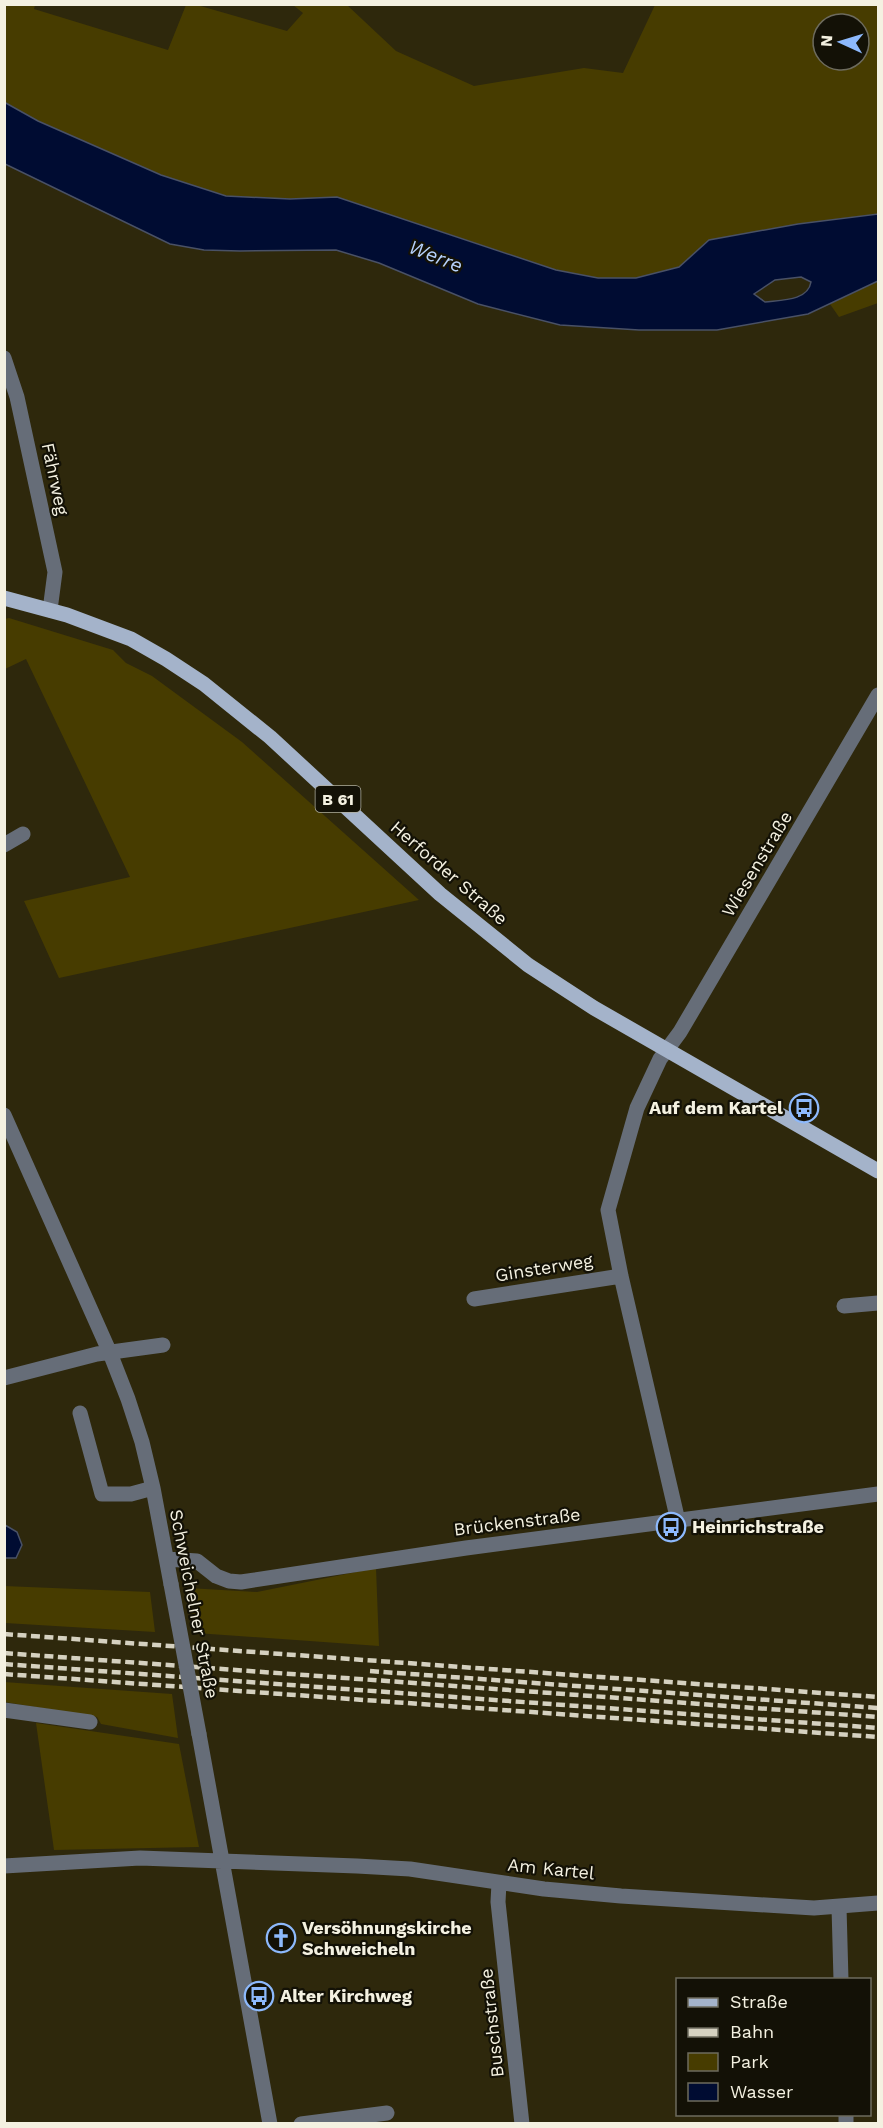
<svg xmlns="http://www.w3.org/2000/svg" width="883" height="2128" font-family="'Work Sans',sans-serif">
	<rect width="100%" height="100%" fill="#2e280c"/>
	<path fill="#473c00" fill-rule="evenodd" d="M 5,5 L 35,5 L 34,9 L 168,50 L 186,5 L 197,5 L 287,31 L 303,13 L 293,5 L 347,5 L 396,51 L 474,86 L 584,68 L 623,73 L 655,5 L 878,5 L 878,214 L 798,224 L 710,240 L 679,267 L 636,278 L 598,278 L 556,270 L 337,197 L 290,199 L 226,196 L 161,175 L 38,121 L 5,102 ZM 823,24 L 859,24 L 859,60 L 823,60 Z
		M 878,281 L 878,303 L 839,317 L 830,304 Z
		M 9,618 L 113,650 L 126,663 L 152,676 L 242,742 L 419,900 L 59,978 L 24,901 L 130,877 L 26,659 L 5,669 L 5,619 Z
		M 376,1568 L 379,1646 L 196,1633 L 188,1588 L 257,1592 Z
		M 4,1586 L 150,1592 L 155,1632 L 5,1623 Z
		M 4,1682 L 172,1694 L 178,1738 L 101,1724 L 97,1717 L 5,1702 Z
		M 36,1723 L 179,1744 L 199,1847 L 54,1850 Z"/>
	<path fill="#000c32" stroke="#495166" stroke-width="1.5" fill-rule="evenodd" d="M 4,102 L 38,121 L 161,175 L 226,196 L 290,199 L 337,197 L 556,270 L 598,278 L 636,278 L 679,267 L 709,240 L 798,224 L 878,214 L 878,281 L 808,314 L 717,330 L 639,330 L 560,325 L 478,304 L 379,263 L 336,250 L 240,251 L 204,250 L 170,244 L 5,164 ZM 801,277 L 811,282 C 808,301 781,300 765,302 L 754,294 L 775,280 Z
		M 5,1525 L 17,1532 L 22,1545 L 16,1558 L 5,1558 Z"/>
	<g fill="none" stroke-linecap="round" stroke-linejoin="round">
		<path stroke="#666d78" stroke-width="15" d="M 4,358 L 17,397 L 55,572 L 50,610
			M 4,845 L 23,834
			M 4,1115 L 110,1353 L 128,1399 L 142,1442 L 153,1488 L 171,1584
			M 474,1299 L 621,1276
			M 844,1306 L 878,1303
			M 4,1378 L 97,1354 L 163,1345
			M 80,1413 L 102,1494 L 131,1494 L 153,1488
			M 678,1521 L 621,1276 L 608,1210 L 637,1108 L 660,1059 L 680,1032 L 878,695
			M 167,1559 L 197,1561 L 216,1576 L 229,1581 L 241,1582 L 466,1548 L 878,1494
			M 4,1710 L 90,1722
			M 199,1734 L 270,2124
			M 4,1866 L 140,1858 L 357,1866 L 410,1869 L 544,1889 L 621,1896 L 814,1908 L 878,1903
			M 499,1883 L 498,1902 L 522,2124
			M 839,1907 L 841,1980
			M 846,2114 L 846,2124
			M 301,2124 L 387,2113"/>
		<path stroke="#a4b3ca" stroke-width="15" d="M 4,598 L 67,615 L 131,639 L 166,659 L 204,684 L 270,737 L 440,894 L 528,965 L 594,1008 L 878,1171"/>
		<path stroke="#d5d1c0" stroke-width="4.5" stroke-dasharray="9 4.5" stroke-linecap="butt" d="M 4,1634 L 878,1697
			M 4,1653 L 878,1717
			M 4,1664 L 878,1728
			M 370,1671 L 878,1708
			M 4,1674 L 878,1737"/>
		<path stroke="#666d78" stroke-width="15" d="M 171,1584 L 199,1734"/>
	</g>
	<defs>
		<g id="bus-ring" transform="scale(1.5)"><circle r="9.5" fill="#131106" stroke="#8db9fc" stroke-width="1.5"/><path d="M-5-6H5V4H4V6H2V4H-2V6H-4V4H-5ZM-3.5-4V0h7V-4ZM-3.5 1.2v1.5H-2V1.2ZM2 1.2v1.5H3.5V1.2Z" fill="#8db9fc"/></g>
		<g id="church-ring" transform="scale(1.5)"><circle r="9.5" fill="#131106" stroke="#8db9fc" stroke-width="1.5"/><path d="M-1.2-6h2.4v3.5h3.3v2.4h-3.3V6h-2.4V-.1h-3.3v-2.4h3.3Z" fill="#8db9fc"/></g>
	</defs>
	<g fill-rule="evenodd">
		<use href="#bus-ring" x="804" y="1108"/>
		<use href="#bus-ring" x="671" y="1527"/>
		<use href="#church-ring" x="281" y="1938"/>
		<use href="#bus-ring" x="259" y="1996"/>
	</g>
	<g text-anchor="middle" stroke-width="4.5" stroke-linejoin="round" paint-order="stroke">
		<rect fill="#131106" stroke="#b0ae9f" stroke-width="1.5" x="315.5" y="786" width="45" height="26" rx="4.5"/>
		<g font-size="16" font-weight="bold" fill="#f4f1e1">
			<text x="338" y="805">B 61</text>
		</g>
		<g font-size="18" fill="#f4f1e1" stroke="#131106">
			<text transform="translate(55 479) rotate(78)" y="6">Fährweg</text>
			<text transform="translate(757 864) rotate(-59)" y="6">Wiesenstraße</text>
			<text transform="translate(449 873) rotate(41)" y="6">Herforder Straße</text>
			<text transform="translate(544 1268) rotate(-9)" y="6">Ginsterweg</text>
			<text transform="translate(517 1522) rotate(-7)" y="6">Brückenstraße</text>
			<text transform="translate(194 1604) rotate(79)" y="6">Schweichelner Straße</text>
			<text transform="translate(551 1869) rotate(6)" y="6">Am Kartel</text>
			<text transform="translate(492 2023) rotate(-96)" y="6">Buschstraße</text>
		</g>
		<g font-size="18" font-weight="bold" fill="#f4f1e1" stroke="#131106" text-anchor="start">
			<text x="783" y="1114" text-anchor="end">Auf dem Kartel</text>
			<text x="692" y="1533">Heinrichstraße</text>
			<text x="302" y="1934">Versöhnungskirche<tspan x="302" dy="21">Schweicheln</tspan></text>
			<text x="280" y="2002">Alter Kirchweg</text>
		</g>
		<g font-size="20" font-style="italic" fill="#b6d1fb" stroke="#131106">
			<text transform="translate(436 256) rotate(22)" y="7">Werre</text>
		</g>
	</g>
	<rect width="883" height="2128" fill="none" stroke="#f4f1e1" stroke-width="12"/>
	<rect x="676" y="1978" width="195" height="138" fill="#131106" stroke="#6d6b5e" stroke-width="1.5"/>
	<rect x="688" y="1998" width="30" height="9" fill="#a4b3ca" stroke="#6d6b5e" stroke-width="1.5"/>
	<text x="730" y="2008" font-size="18" fill="#f4f1e1">Straße</text>
	<rect x="688" y="2028" width="30" height="9" fill="#d5d1c0" stroke="#6d6b5e" stroke-width="1.5"/>
	<text x="730" y="2038" font-size="18" fill="#f4f1e1">Bahn</text>
	<rect x="688" y="2053" width="30" height="18" fill="#473c00" stroke="#6d6b5e" stroke-width="1.5"/>
	<text x="730" y="2068" font-size="18" fill="#f4f1e1">Park</text>
	<rect x="688" y="2083" width="30" height="18" fill="#000c32" stroke="#6d6b5e" stroke-width="1.5"/>
	<text x="730" y="2098" font-size="18" fill="#f4f1e1">Wasser</text>
	<g transform="translate(841 42) rotate(274)"><circle r="28" fill="#131106" stroke="#6d6b5e" stroke-width="1.5"/>
	<path d="M0-4.5L10 22L0 15L-10 22Z" fill="#8db9fc"/>
	<text y="-9" font-size="16" font-weight="bold" text-anchor="middle" fill="#f4f1e1">N</text>
	</g>
</svg>
